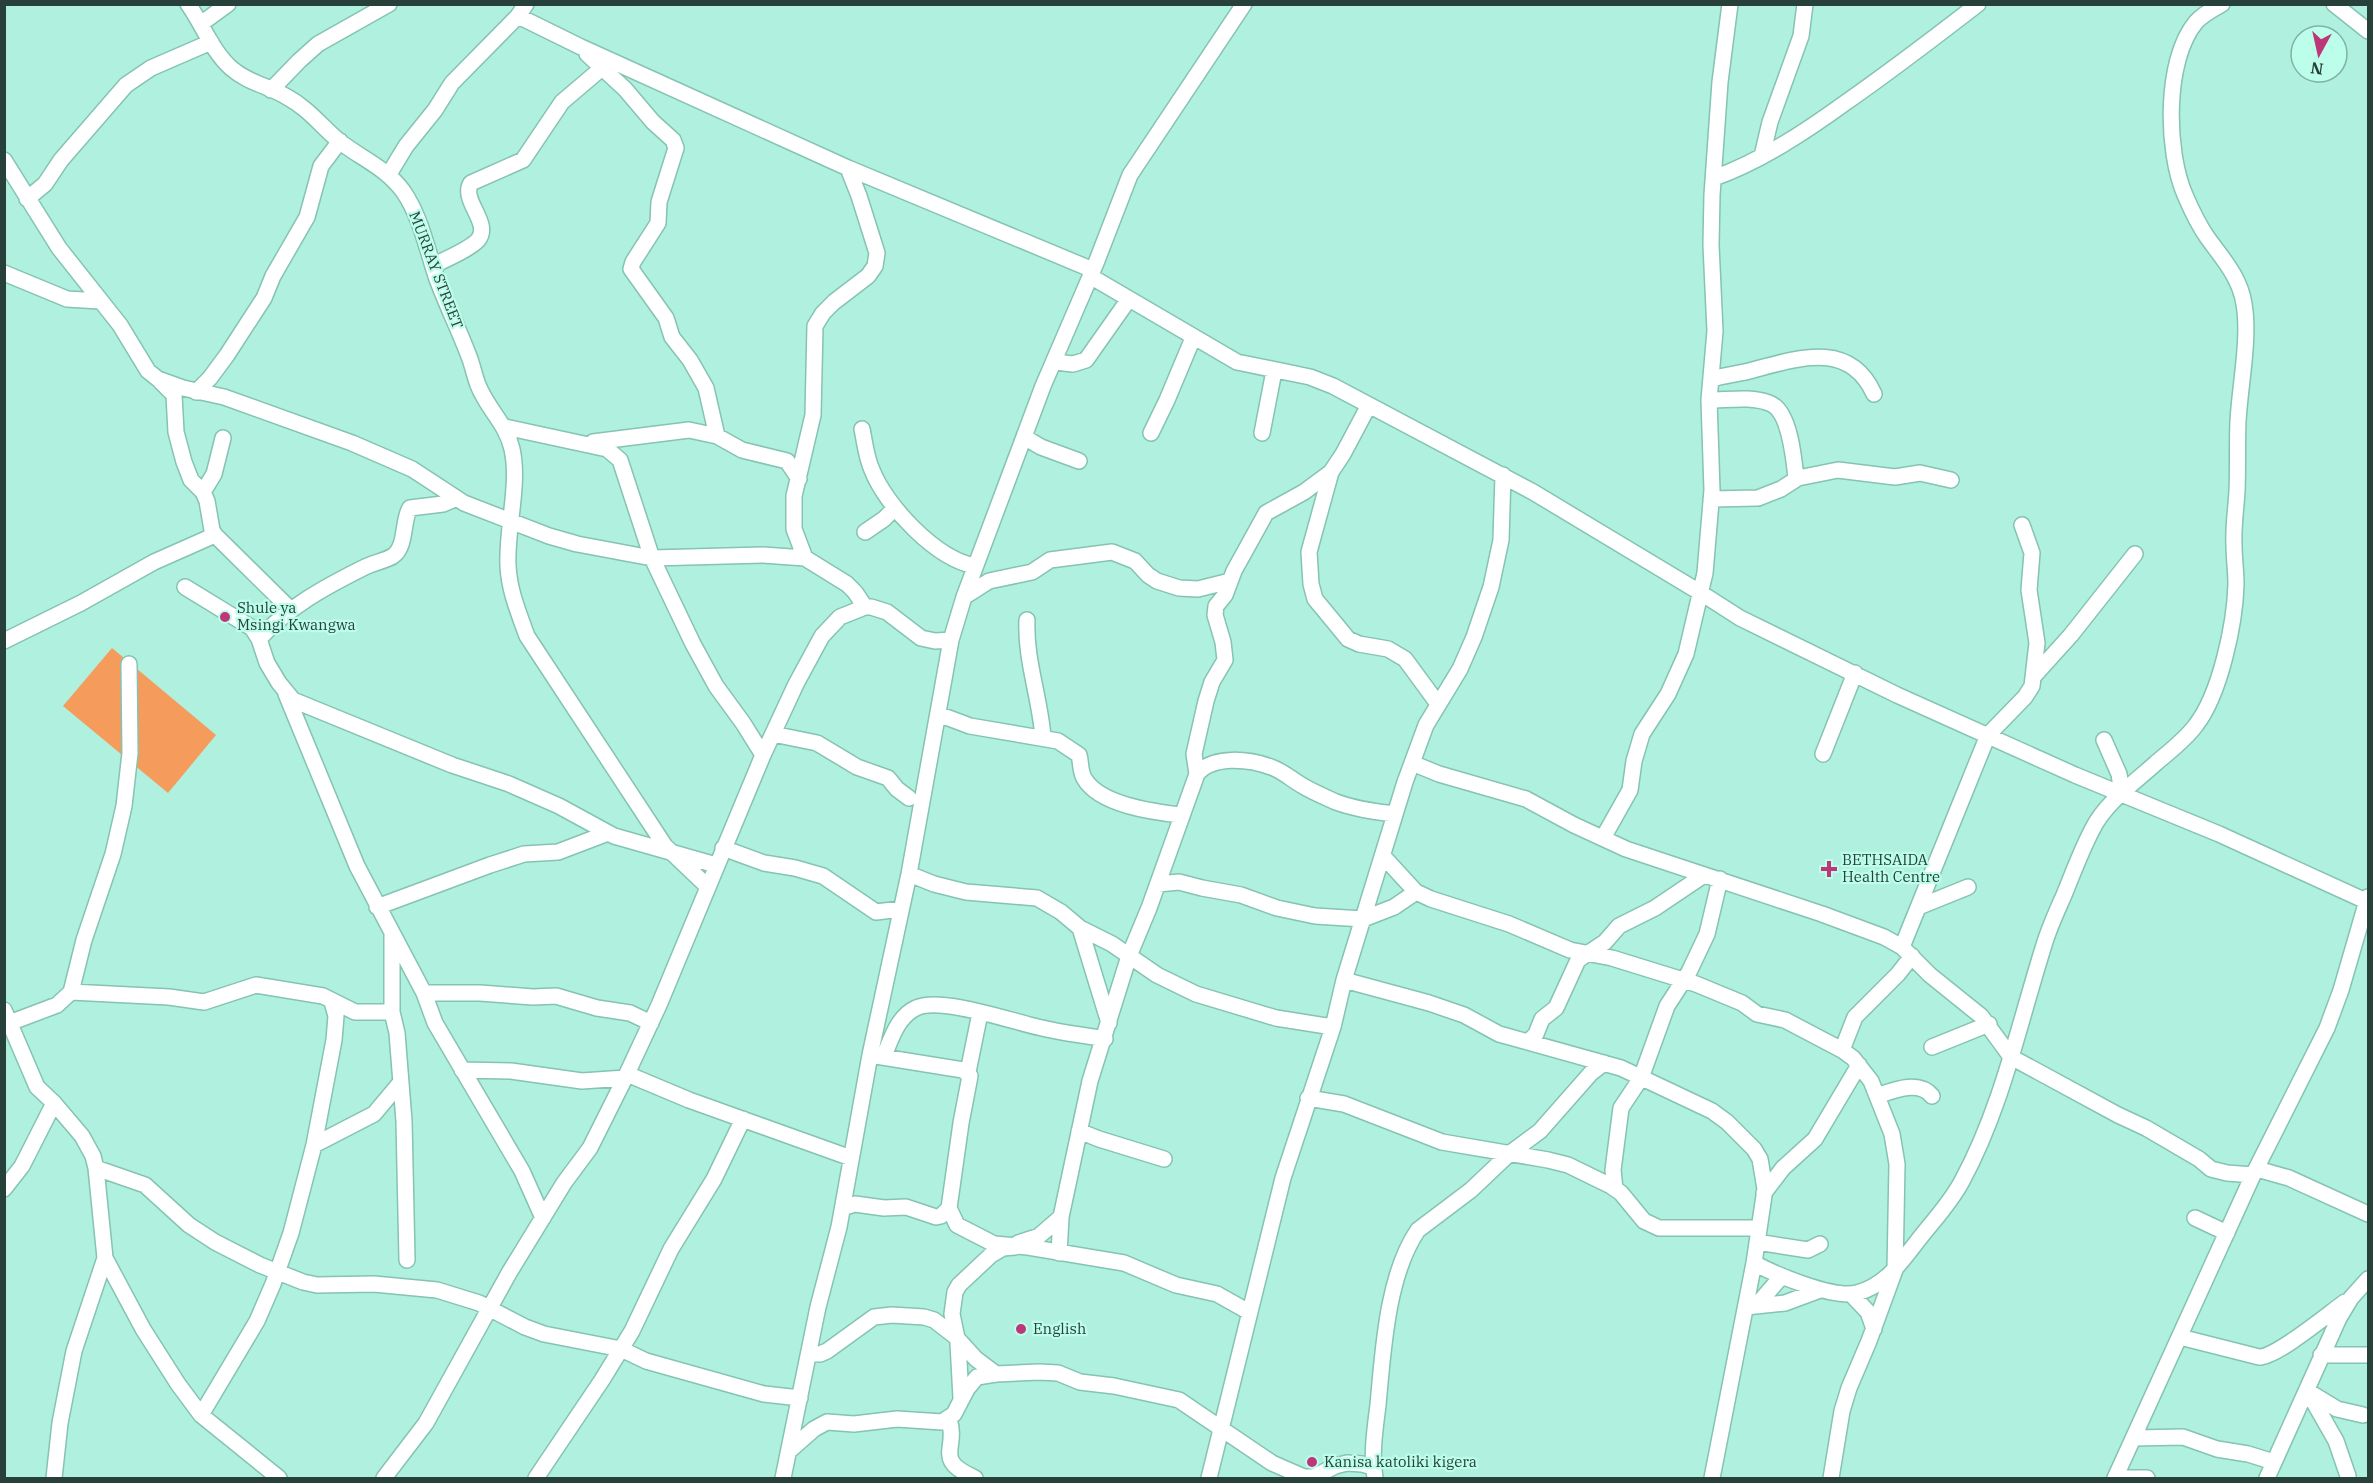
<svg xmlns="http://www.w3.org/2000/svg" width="2373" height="1483" font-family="'IBM Plex Serif',serif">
	<rect width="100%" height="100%" fill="#b0f0de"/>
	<path fill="#f59c5d" d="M 112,648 L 216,735 L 168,793 L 63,706 Z"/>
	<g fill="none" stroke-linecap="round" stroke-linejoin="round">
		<g stroke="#85c3b2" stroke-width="18">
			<path id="minor" d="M 188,4 C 203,25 212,51 231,68 C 248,83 269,86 287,97 C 308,108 322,127 339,141 C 362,159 385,167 403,191 C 421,217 427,250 437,279 C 447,306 460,332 470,359 C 473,368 475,377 478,385 C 488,410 506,423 512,449 C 520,485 506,529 508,566 C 509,590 519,614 527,636 L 665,846 L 708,887
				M 2334,4 L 2368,31
				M 518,16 L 581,47 L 848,168 L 1093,270
				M 202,23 L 228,4
				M 587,54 L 625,89 L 653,122 L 673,140 L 676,148 L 659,202 L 658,223 L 633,262 L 631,269 L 666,318 L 672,337 L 690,360 L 706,388 L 717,436
				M 271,90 L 299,61 L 318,44 L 389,4
				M 1762,156 L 1770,122 L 1801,36 L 1805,4
				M 4,160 L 59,248 L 120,325 L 148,371 L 158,379 L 183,388 L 224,397 L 352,443 L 412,469 L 464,503 L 549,536 L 577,544 L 652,558 L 763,555 L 805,558 L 847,584 L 855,592 L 865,607
				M 389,174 L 406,146 L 435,110 L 452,83 L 518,16 L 526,4
				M 1714,178 C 1761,161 1805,132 1845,103 C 1891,71 1934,38 1978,4
				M 27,199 L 45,184 L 61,160 L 126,85 L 151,68 L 211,42
				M 433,266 C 445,259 469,250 478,240 C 492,223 460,200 471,183 L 523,160 L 562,102 L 602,68
				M 4,273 L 67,299 L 100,301
				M 1090,276 L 1237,362 L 1310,377 L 1333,386 L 1533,492 L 1701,593 L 1740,618 L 1897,695 L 2075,775 L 2219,834 L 2368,902
				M 1055,362 L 1073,364 L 1086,360 L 1129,299
				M 1712,379 C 1725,375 1739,374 1753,370 C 1798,358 1850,340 1874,394
				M 160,381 L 174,395 L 176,432 L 184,462 L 191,480 L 203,492 L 207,501 L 212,530 L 215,535 L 290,609
				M 196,392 L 210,378 L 227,355 L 264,298 L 273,276 L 307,217 L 321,166 L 340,141
				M 1709,400 C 1728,400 1751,396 1769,403 C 1790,410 1794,459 1796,479
				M 505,427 L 607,449 L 620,460 L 652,558 L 693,644 L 716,686 L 743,723 L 763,755
				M 862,429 C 865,443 866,457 872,470 C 886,506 936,559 975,566
				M 1151,433 L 1167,400 L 1193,338
				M 1262,433 L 1274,371
				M 1024,437 L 1041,447 L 1079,461
				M 593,442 L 689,430 L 717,436 L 742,450 L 787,461 L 799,479
				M 1331,472 L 1309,552 L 1311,584 L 1315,599 L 1348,639 L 1359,644 L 1388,649 L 1405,659 L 1438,704
				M 203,492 L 214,474 L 223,438
				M 1711,499 L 1758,498 L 1781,489 L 1798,478 L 1838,470 L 1895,477 L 1920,473 L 1951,480
				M 865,532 L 884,519 L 895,508
				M 805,558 L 794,529 L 794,496 L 813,415 L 815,326 L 823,313 L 834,302 L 868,276 L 875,266 L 877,253 L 859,196 L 848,168
				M 185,587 L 252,628 L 259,639 L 267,663 L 279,683 L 293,700 L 452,765 L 509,784 L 559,806 L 614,836 L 716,865
				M 964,597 L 989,581 L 1032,572 L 1050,560 L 1112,552 L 1135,561 L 1148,575 L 1157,581 L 1179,588 L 1198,589 L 1230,581
				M 1027,620 C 1025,659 1040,698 1043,737
				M 259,639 C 288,607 325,587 363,568 C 372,563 385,561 393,556 C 407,546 402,520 410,508 L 443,504 L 455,499
				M 4,641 L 81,603 L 154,562 L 215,535
				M 2034,676 L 2071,635 L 2135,554
				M 286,694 L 357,866 L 424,993 L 435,1023 L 522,1171 L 543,1218
				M 938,714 L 970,726 L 1058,741 L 1079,755 C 1081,762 1080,771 1084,778 C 1099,805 1153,812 1181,815
				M 773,734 L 817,743 L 857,767 L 888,778 L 897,789 L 909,798
				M 2104,740 L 2119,774 L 2122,793
				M 1823,754 L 1855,673
				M 1412,763 L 1439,774 L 1526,799 L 1574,825 L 1626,849 L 1822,914 L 1884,937 L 1902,947 L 1930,975 L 1981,1016 L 2011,1057 L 2118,1115 L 2146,1128 L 2199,1159 L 2211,1169 L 2227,1173 L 2253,1175
				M 1197,774 L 1194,754 L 1206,701 L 1212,682 L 1225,660 L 1223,642 L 1215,615 L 1216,606 L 1225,595 L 1234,571 L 1266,513 L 1304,492 L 1331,472 L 1343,454 L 1369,405
				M 1603,838 L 1630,790 L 1634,761 L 1642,734 L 1668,694 L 1686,654 L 1705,573 L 1712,490 L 1709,400 L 1715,331 L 1711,245 L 1712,195 L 1720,82 L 1730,4
				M 723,848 L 764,863 L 795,868 L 823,876 L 876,912 L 901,909
				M 1383,856 L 1416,892 L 1431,899 L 1509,924 L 1570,950 L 1612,958 L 1696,984 L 1742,1003 L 1757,1014 L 1785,1020 L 1842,1050 L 1853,1058 L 1871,1081 L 1892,1134 L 1897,1164 L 1895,1270 L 1869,1341 L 1849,1388 L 1842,1411 L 1831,1478
				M 909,874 L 934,884 L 966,892 L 1037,898 L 1061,912 L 1080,928 L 1112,944 L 1157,975 L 1196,994 L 1276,1018 L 1333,1027
				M 1158,884 L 1179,882 L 1202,888 L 1241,895 L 1277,908 L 1315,916 L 1363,919 L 1394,907 L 1416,892
				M 1921,906 L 1968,887
				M 377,907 L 490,865 L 524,854 L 558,852 L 608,833
				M 1080,928 L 1109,1023
				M 392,933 L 392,1012 L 397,1033 L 404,1121 L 407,1260
				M 1902,947 L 1988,735 L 2025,697 L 2032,686 L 2037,643 L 2029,590 L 2032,553 L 2022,525
				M 1344,980 L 1429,1003 L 1464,1015 L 1499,1034 L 1621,1068 L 1712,1111 L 1727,1122 L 1754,1149 L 1760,1159 L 1765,1189 L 1754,1263 L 1712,1478
				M 71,992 L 84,940 L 113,854 L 124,806 L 130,753 L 129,664
				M 424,993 L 480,993 L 533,997 L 556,996 L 597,1008 L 630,1013 L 651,1023
				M 4,1010 L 37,1087 L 54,1103 L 82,1136 L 93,1156 L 96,1168 L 105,1258 L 143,1329 L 178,1384 L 201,1415 L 279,1478
				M 4,1025 L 57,1005 L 71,992 L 169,997 L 204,1002 L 256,985 L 323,996 L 355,1012 L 392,1012
				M 1529,1041 L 1536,1034 L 1542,1019 L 1556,1008 L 1578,960 L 1605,942 L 1619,926 L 1655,908 L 1704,875
				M 1932,1047 L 1989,1024
				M 1842,1050 L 1855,1017 L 1898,974 L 1912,956
				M 870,1055 L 963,1070 L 970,1076 L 961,1123 L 949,1208 L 957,1225 L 994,1244 L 1028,1247 L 1124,1263 L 1176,1285 L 1217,1294 L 1249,1312
				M 884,1056 C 891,1039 898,1016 916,1008 C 941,996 1013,1022 1042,1028 C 1062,1033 1084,1035 1105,1039
				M 462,1070 L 511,1071 L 582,1081 L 625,1078
				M 968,1072 L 980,1013
				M 627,1074 L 689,1100 L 851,1158
				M 1877,1096 C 1894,1090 1919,1080 1932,1096
				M 1308,1098 L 1344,1104 L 1442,1142 L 1548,1160 L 1568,1165 L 1611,1186 L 1621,1193 L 1644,1221 L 1659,1228 L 1759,1228
				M 1079,1131 L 1099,1139 L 1164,1159
				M 314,1145 L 374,1114 L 400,1083
				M 96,1168 L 145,1185 L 189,1225 L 215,1242 L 260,1265 L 303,1282 L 317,1285 L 374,1284 L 437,1290 L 479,1303 L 525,1327 L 544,1334 L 621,1349 L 646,1361 L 764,1394 L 800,1398
				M 2257,1169 L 2289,1178 L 2368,1214
				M 4,1189 L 22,1166 L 54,1103
				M 1615,1189 L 1613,1170 L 1621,1108 L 1641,1078 L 1667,1006 L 1689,972 L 1707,934 L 1720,879
				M 1764,1193 L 1783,1168 L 1815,1139 L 1859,1065
				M 843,1208 L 855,1204 L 884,1208 L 906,1207 L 936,1217 L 941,1216 L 949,1208
				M 2195,1218 L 2227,1233
				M 1757,1242 L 1808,1250 L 1820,1244
				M 1059,1253 L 1061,1217 L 1090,1081 L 1129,956 L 1149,908 L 1197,774 C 1213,755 1249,759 1271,767 C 1283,771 1292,780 1303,786 C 1313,792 1325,797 1336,802 C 1355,809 1375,812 1395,814
				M 1754,1263 C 1776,1275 1834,1299 1857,1293 C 1884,1286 1900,1264 1916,1243 C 1931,1223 1950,1204 1962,1181 C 2002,1107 2019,1024 2044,945 C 2049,928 2057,911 2064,895 C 2073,873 2081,851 2092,830 C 2105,803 2134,783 2156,763 C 2170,751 2185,740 2196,725 C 2220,694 2235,624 2236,584 C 2236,571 2234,558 2234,545 C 2233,527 2236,509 2237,491 C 2238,467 2237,444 2238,421 C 2240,385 2250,338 2244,304 C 2240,277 2222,258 2207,237 C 2198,224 2191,209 2185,195 C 2166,152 2164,60 2196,22 C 2203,14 2213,9 2222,4
				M 1851,1294 L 1868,1312 L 1874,1329
				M 1756,1306 L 1782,1276
				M 1746,1307 L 1785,1303 L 1820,1290
				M 2180,1337 L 2259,1357 C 2277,1357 2328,1314 2345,1302
				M 810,1353 L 820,1354 L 827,1351 L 874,1317 L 892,1315 L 924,1317 L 934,1320 L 956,1337 L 976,1359 L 996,1374
				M 2321,1355 L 2368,1355
				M 2307,1390 L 2336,1441 L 2348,1476
				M 2309,1392 L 2337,1409 L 2363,1415
				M 961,1398 L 958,1343 L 952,1314 L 955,1292 L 959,1285 L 991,1255 L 1003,1248 L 1015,1247 L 1018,1243 L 1039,1236 L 1061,1217
				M 201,1415 L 257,1321 L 273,1284 L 291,1233 L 314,1145 L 334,1040 L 336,1016 L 332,1002
				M 949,1419 C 959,1449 932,1459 975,1478
				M 2134,1438 L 2183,1437 L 2217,1449 L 2248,1454 L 2274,1462
				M 789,1451 L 814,1429 L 827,1422 L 854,1424 L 897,1419 L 942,1422 L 954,1414 L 967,1389 L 977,1377 L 996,1374 L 1039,1372 L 1058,1373 L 1080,1382 L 1114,1386 L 1179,1400 L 1272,1463 L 1304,1477 L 1314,1477 L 1335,1466 L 1347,1463 L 1362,1464 L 1373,1467
				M 54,1478 L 60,1423 L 74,1351 L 105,1258
				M 384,1478 L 426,1423 L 509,1273 L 564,1183 L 590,1148 L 625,1078 L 659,1005 L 763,755 L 796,684 L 822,636 L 840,617 L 865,607 L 871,607 L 887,612 L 921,638 L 935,641 L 951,640
				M 536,1478 L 602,1380 L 632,1331 L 671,1249 L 714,1179 L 743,1119
				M 783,1478 L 818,1307 L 839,1227 L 870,1055 L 909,874 L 951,640 L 964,597 L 1043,386 L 1096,263 L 1130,175 L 1244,4
				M 1209,1478 L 1283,1178 L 1333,1027 L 1344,980 L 1405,782 L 1426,725 L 1460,669 L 1474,637 L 1491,587 L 1501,540 L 1503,475
				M 1375,1478 C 1371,1454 1375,1429 1378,1405 C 1383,1351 1387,1275 1418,1230 L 1471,1190 L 1509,1154 L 1540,1131 L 1591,1073 L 1604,1063
				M 2115,1478 L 2253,1175 L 2327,1028 L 2341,990 L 2368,897
				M 2115,1478 L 2147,1478
				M 2267,1478 L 2339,1318 L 2351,1298 L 2368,1279"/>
		</g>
		<use href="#minor" stroke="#fff" stroke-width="15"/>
	</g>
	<g fill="#bd3778" stroke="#bdfeeb" stroke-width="2">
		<circle cx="225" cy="617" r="6"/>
		<path d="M1826 860h6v6h6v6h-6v6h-6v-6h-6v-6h6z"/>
		<circle cx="1021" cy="1329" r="6"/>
		<circle cx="1312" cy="1462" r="6"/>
	</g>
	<g text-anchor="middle" stroke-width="4.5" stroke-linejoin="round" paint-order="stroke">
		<g font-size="15" fill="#27413a" stroke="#bdfeeb">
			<text transform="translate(436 270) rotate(69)" y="5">MURRAY STREET</text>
		</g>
		<g font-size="15" fill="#27413a" stroke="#bdfeeb" text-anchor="start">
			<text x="237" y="613">Shule ya<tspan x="237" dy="17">Msingi Kwangwa</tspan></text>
			<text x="1842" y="865">BETHSAIDA<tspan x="1842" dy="17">Health Centre</tspan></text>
			<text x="1033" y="1334">English</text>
			<text x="1324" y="1467">Kanisa katoliki kigera</text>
		</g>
	</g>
	<rect width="2373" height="1483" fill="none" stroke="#27413a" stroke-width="12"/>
	<g transform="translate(2319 54) rotate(188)"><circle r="28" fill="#bdfeeb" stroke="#81b2a4" stroke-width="1.5"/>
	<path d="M0-4.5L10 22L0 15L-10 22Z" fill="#bd3778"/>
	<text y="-9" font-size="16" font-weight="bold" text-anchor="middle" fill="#27413a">N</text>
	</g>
</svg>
